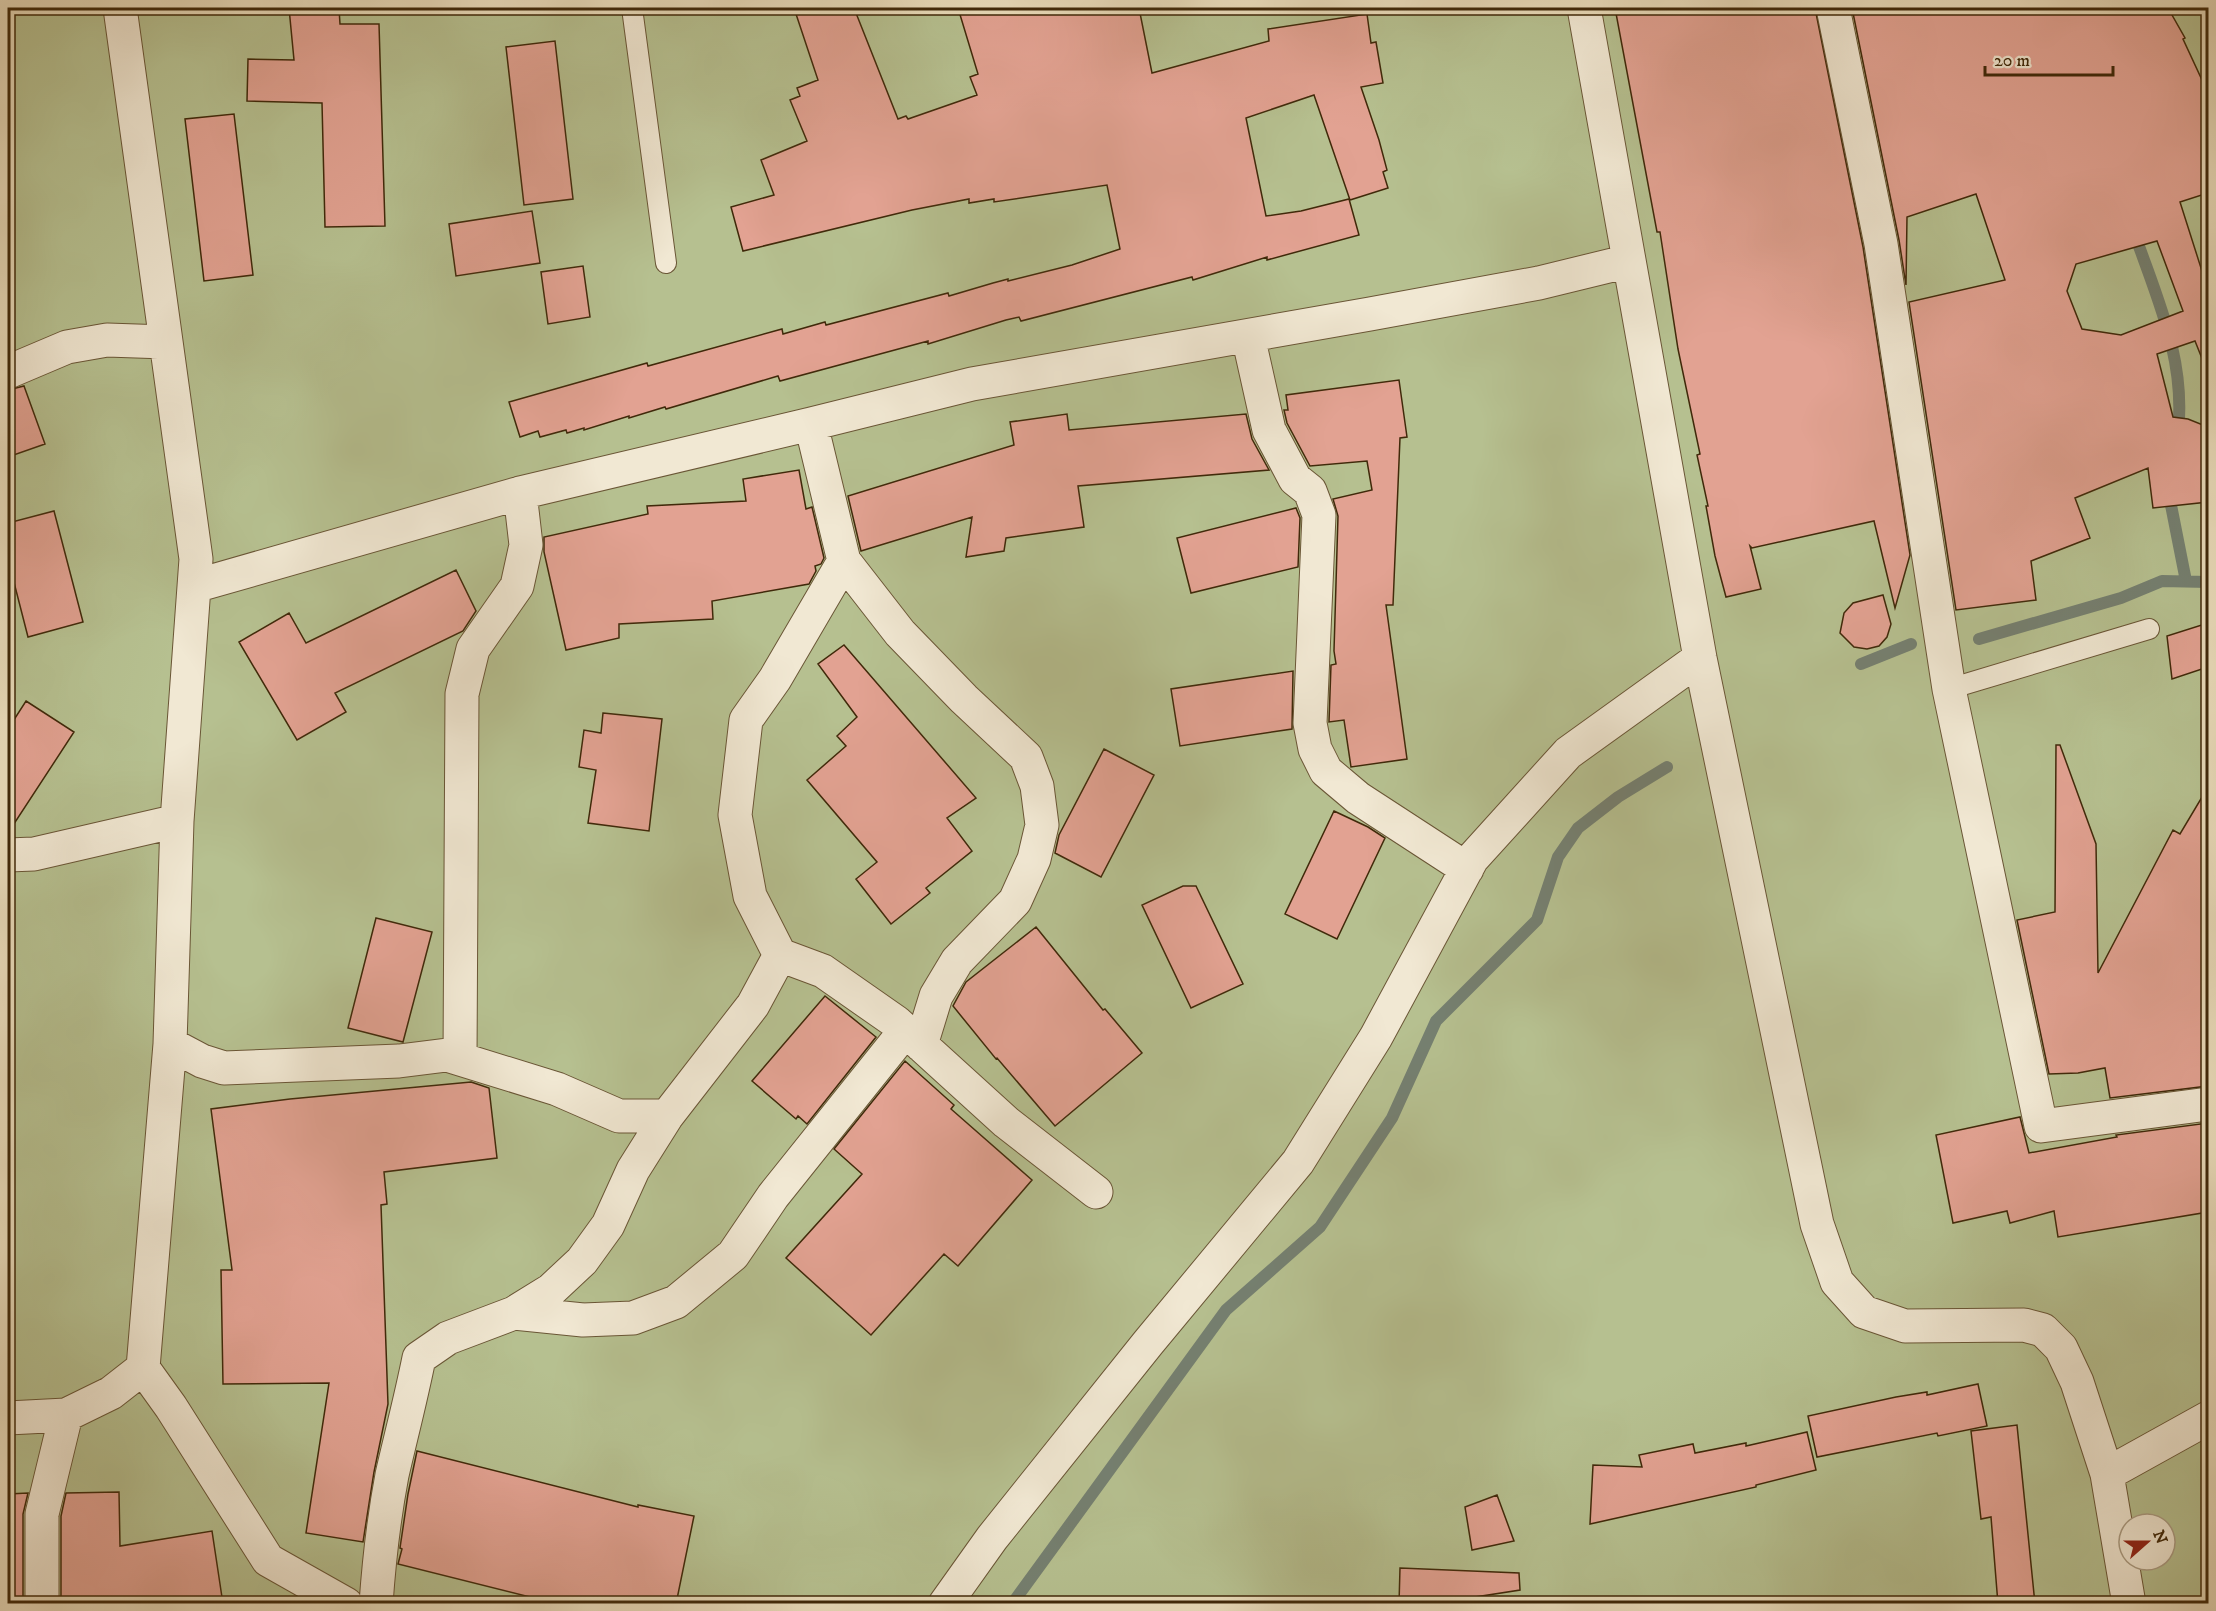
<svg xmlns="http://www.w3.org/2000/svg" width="2216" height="1611" font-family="'IM FELL DW Pica',serif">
	<rect width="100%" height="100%" fill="#e9dcbb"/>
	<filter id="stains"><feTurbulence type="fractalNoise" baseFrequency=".00333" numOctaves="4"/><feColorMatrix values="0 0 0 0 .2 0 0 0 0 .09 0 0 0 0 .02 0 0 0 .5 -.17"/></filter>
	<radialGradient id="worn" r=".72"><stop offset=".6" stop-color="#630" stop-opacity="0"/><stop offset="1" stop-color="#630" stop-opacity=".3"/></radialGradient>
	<path fill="#b6c090" stroke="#7b744d" stroke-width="1.5" fill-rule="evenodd" d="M 8,8 L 2208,8 L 2208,1603 L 8,1604 ZM 2129,1524 L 2165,1524 L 2165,1560 L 2129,1560 Z"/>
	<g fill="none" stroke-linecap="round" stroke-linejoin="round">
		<path stroke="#758071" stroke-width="12" d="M 2134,232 C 2157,299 2186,359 2178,432
			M 2168,490 L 2186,581
			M 1979,639 L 2121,598 L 2162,581 L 2208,582
			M 1861,664 L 1911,644
			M 1012,1604 L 1226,1310 L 1320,1227 L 1392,1118 L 1436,1021 L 1537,920 L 1558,857 L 1578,828 L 1618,797 L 1667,767"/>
	</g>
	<path fill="#e2a292" stroke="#40290a" stroke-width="1.5" fill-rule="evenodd" d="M 289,8 L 339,8 L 340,24 L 379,24 L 385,226 L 325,227 L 322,103 L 247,101 L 248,59 L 294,60 Z
		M 794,8 L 854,8 L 898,119 L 906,116 L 908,119 L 977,95 L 970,77 L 978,74 L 958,8 L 1139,8 L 1152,73 L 1269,41 L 1268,29 L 1367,14 L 1371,43 L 1376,42 L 1383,83 L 1361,87 L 1379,140 L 1387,170 L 1383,172 L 1388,188 L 1350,200 L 1314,95 L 1246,118 L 1266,216 L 1301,211 L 1349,199 L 1359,235 L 1267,260 L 1267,257 L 1193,280 L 1192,277 L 1021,321 L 1019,317 L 1006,320 L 928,344 L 928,341 L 780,381 L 778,376 L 666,409 L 665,407 L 629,418 L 629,416 L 584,430 L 584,428 L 567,433 L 566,430 L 540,437 L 538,431 L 520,437 L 509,402 L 647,363 L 648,366 L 782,329 L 783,334 L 825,322 L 826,325 L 948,293 L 949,296 L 993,283 L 1008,279 L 1008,281 L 1072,265 L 1120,249 L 1107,185 L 994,202 L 994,199 L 969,203 L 969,199 L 912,210 L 743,251 L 731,207 L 774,195 L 761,160 L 807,141 L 790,100 L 800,96 L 797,88 L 818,80 Z
		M 1615,8 L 1815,8 L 1863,247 L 1910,555 L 1895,608 L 1874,521 L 1752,548 L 1750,546 L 1761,589 L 1726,597 L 1715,556 L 1706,506 L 1708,506 L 1697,455 L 1700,454 L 1678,349 L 1660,232 L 1657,232 Z
		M 1852,8 L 2168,8 L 2185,38 L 2183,39 L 2208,93 L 2208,193 L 2180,202 L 2208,290 L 2208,359 L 2203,361 L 2195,341 L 2157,354 L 2173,417 L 2188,419 L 2208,427 L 2208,502 L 2153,508 L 2148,468 L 2075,498 L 2090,538 L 2031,561 L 2036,600 L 1956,610 L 1909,302 L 2005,280 L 1976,194 L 1907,217 L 1906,285 L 1899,240 ZM 2157,241 L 2183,311 L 2121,335 L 2082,329 L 2067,291 L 2076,264 Z
		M 555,41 L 573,199 L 524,205 L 506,47 Z
		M 234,114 L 253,275 L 204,281 L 185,119 Z
		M 532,211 L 540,263 L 456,276 L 449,224 Z
		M 583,266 L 590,317 L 548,324 L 541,272 Z
		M 1399,380 L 1407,437 L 1400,438 L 1393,605 L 1386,605 L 1407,759 L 1351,767 L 1344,720 L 1329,722 L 1331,665 L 1336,664 L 1334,651 L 1338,516 L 1333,499 L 1372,490 L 1367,461 L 1310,466 L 1287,423 L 1284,410 L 1288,410 L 1286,395 Z
		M 24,386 L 45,444 L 8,457 L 8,390 Z
		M 1067,414 L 1069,430 L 1246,414 L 1252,439 L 1269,470 L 1078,486 L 1084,527 L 1006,538 L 1004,551 L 966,557 L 972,517 L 861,551 L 848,496 L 1014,445 L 1010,422 Z
		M 799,470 L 806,509 L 812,507 L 824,558 L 821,564 L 815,566 L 816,571 L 809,584 L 712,601 L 713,619 L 619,624 L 619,638 L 566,650 L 544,552 L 544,537 L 648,514 L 647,506 L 746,501 L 743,479 Z
		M 1296,508 L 1300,518 L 1298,567 L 1191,593 L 1177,538 Z
		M 54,511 L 83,622 L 28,637 L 8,559 L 8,523 Z
		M 456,570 L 476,611 L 463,631 L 335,693 L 346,712 L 297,740 L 239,642 L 289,613 L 306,643 Z
		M 1883,595 L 1891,624 L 1887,637 L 1879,646 L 1867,649 L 1854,647 L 1840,633 L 1844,613 L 1853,603 Z
		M 2208,623 L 2208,667 L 2172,679 L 2167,636 Z
		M 844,645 L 976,798 L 947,818 L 972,851 L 926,888 L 930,893 L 891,924 L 856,879 L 877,862 L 807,780 L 846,746 L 837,736 L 857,717 L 818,664 Z
		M 1293,671 L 1292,729 L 1180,746 L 1171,689 Z
		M 26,701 L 74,732 L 8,833 L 8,729 Z
		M 603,713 L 662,719 L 649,831 L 588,823 L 596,770 L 579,767 L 584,730 L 601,733 Z
		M 2056,745 L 2060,745 L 2096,844 L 2098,973 L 2173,830 L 2180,834 L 2208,787 L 2208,1086 L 2110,1098 L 2105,1068 L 2078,1073 L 2049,1074 L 2017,920 L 2055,912 Z
		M 1104,749 L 1154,775 L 1101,877 L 1055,853 L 1059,835 Z
		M 1334,811 L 1368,827 L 1385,838 L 1337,939 L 1285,914 Z
		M 1183,886 L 1196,886 L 1243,984 L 1191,1008 L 1142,905 Z
		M 376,918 L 432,932 L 403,1042 L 348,1028 Z
		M 1036,927 L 1103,1010 L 1105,1009 L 1142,1053 L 1055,1126 L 997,1058 L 996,1059 L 953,1006 L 966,982 Z
		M 825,996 L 876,1037 L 807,1124 L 798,1116 L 796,1119 L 752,1081 Z
		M 905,1061 L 954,1105 L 951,1109 L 1032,1180 L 958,1266 L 944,1254 L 871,1335 L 786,1258 L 862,1174 L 834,1149 Z
		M 471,1082 L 489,1088 L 497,1158 L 384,1172 L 387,1204 L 381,1205 L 388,1404 L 374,1472 L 363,1542 L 306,1533 L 329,1383 L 223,1384 L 221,1270 L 232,1270 L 211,1109 L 290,1099 Z
		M 2020,1117 L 2029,1153 L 2117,1137 L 2116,1135 L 2208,1123 L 2208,1212 L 2058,1237 L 2054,1211 L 2010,1223 L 2007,1211 L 1953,1223 L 1936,1135 Z
		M 1978,1384 L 1987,1426 L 1938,1436 L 1937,1433 L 1817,1457 L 1808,1416 L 1896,1397 L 1927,1392 L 1927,1395 Z
		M 2017,1425 L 2035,1604 L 1998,1604 L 1991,1517 L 1981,1519 L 1971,1431 Z
		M 1807,1432 L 1816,1470 L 1756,1485 L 1756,1487 L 1590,1524 L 1593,1465 L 1642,1467 L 1639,1455 L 1693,1444 L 1695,1453 L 1746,1443 L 1746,1446 Z
		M 417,1451 L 638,1507 L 638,1505 L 694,1516 L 676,1604 L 558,1604 L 398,1564 L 402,1549 L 400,1548 L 408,1494 Z
		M 119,1492 L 120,1546 L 212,1531 L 223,1604 L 61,1604 L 61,1516 L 66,1493 Z
		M 28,1493 L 23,1514 L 23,1603 L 8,1602 L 8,1494 Z
		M 1497,1495 L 1514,1541 L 1472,1550 L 1465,1507 Z
		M 1400,1568 L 1519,1573 L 1520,1590 L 1430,1604 L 1399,1604 Z"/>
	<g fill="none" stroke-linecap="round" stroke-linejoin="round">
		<g stroke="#6a5636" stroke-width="22">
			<path id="service" d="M 632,8 L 666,263
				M 1949,689 L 2149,629"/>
		</g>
		<g stroke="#6a5636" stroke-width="35">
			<path id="minor" d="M 1584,8 L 1700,658 L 1817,1224 L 1837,1282 L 1864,1312 L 1905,1326 L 2024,1325 L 2043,1330 L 2061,1348 L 2077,1382 L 2107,1474 L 2129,1604
				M 1833,8 L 1881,244 L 1949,689 L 2041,1126 L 2208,1104
				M 1248,336 L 1269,430 L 1295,479 L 1310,491 L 1319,515 L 1310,723 L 1315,749 L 1326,771 L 1358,798 L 1467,869
				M 8,372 L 67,347 L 107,340 L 166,342
				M 811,424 L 844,561 L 900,633 L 964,699 L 1026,757 L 1037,786 L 1042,825 L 1034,859 L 1015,901 L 957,961 L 936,996 L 921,1045
				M 195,586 L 520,493 L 811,424 L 972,384 L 1370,314 L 1539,283 L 1629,261
				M 8,855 L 34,854 L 177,821
				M 780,955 L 823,971 L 896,1022 L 1006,1122 L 1096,1192
				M 170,1044 L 202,1061 L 224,1068 L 399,1061 L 447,1055 L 557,1089 L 619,1116 L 667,1116
				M 460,1059 L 462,694 L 473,649 L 517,586 L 526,545 L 520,493
				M 514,1313 L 583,1320 L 633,1318 L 676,1302 L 733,1255 L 773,1196 L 905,1031
				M 143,1368 L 171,1407 L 268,1560 L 346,1604
				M 8,1418 L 66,1415 L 111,1393 L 143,1368 L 170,1044 L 177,821 L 196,559 L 120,8
				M 2107,1474 L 2208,1418
				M 42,1604 L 42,1514 L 66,1415
				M 376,1604 C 379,1561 384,1517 392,1475 C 401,1436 411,1398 419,1358 L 448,1338 L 514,1313 L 551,1290 L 582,1261 L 608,1225 L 633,1170 L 667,1116 L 753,1005 L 780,955 L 750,896 L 735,815 L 746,720 L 775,679 L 844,561
				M 945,1604 L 992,1538 L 1148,1343 L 1298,1162 L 1376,1037 L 1472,859 L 1568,753 L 1700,658"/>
		</g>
		<use href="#service" stroke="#f1e8d3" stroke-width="20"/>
		<use href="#minor" stroke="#f1e8d3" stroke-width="33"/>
	</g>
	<rect width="2216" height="1611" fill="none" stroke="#e9dcbb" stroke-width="30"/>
	<rect x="9" y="9" width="2198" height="1593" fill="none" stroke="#40290a" stroke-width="3"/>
	<rect x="15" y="15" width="2186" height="1581" fill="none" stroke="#40290a" stroke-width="1.5"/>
	<g transform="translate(2147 1542) rotate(69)"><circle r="28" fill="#f1e8d3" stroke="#aa9c83" stroke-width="1.5"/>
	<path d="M0-4.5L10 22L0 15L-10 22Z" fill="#8f2418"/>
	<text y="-9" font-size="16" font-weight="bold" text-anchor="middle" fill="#40290a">N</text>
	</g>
	<path d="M1985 66v9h128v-9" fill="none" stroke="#40290a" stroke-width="3"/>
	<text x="1994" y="66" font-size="18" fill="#40290a" stroke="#f1e8d3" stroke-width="4.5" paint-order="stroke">20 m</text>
	<rect width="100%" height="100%" filter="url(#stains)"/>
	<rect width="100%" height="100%" fill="url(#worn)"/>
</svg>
